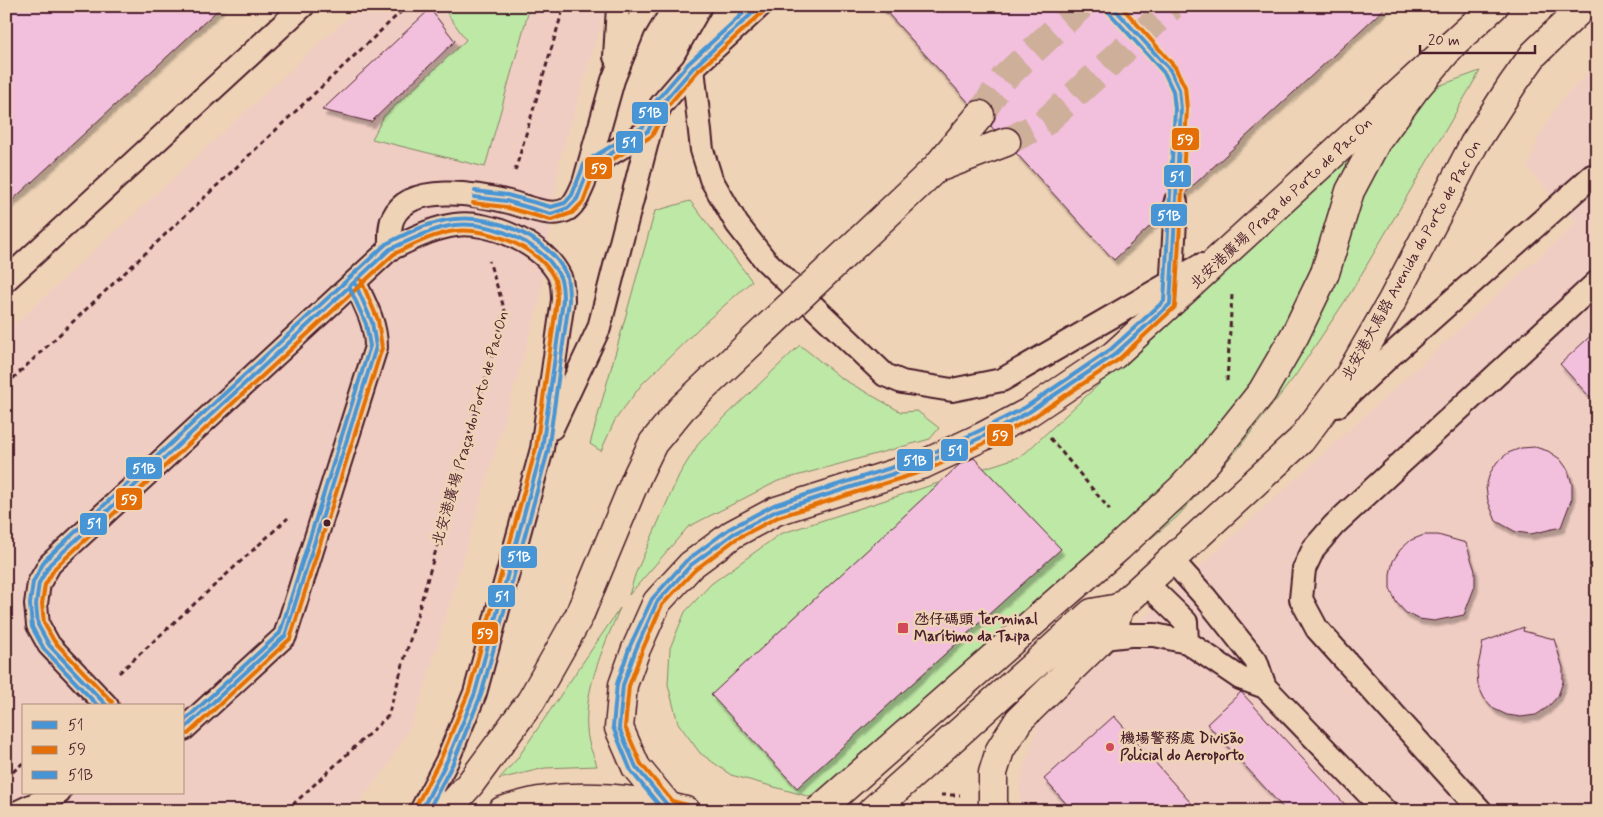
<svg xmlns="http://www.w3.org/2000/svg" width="1603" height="817" font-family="Mynerve,'LXGW WenKai TC',sans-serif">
	<defs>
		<filter id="shadow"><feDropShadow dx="3" dy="5.5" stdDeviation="1" flood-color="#0004"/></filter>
	</defs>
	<rect width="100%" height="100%" fill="#efd3b6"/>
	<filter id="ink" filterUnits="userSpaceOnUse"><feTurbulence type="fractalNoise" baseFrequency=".02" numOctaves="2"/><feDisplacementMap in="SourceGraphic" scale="10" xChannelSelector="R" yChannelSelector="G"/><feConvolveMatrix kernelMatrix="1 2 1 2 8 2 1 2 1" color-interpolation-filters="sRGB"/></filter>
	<g filter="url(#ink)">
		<path fill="#f0cdc2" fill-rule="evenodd" d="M 360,6 L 607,6 L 560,159 L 540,299 L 537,311 L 421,700 L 410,727 L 389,764 L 360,802 L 350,811 L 6,811 L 6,332 ZM 24,706 L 184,706 L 184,793 L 24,793 Z
			M 1597,63 L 1597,811 L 1021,811 L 1019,785 L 1037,726 L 1082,673 L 1576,223 L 1528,169 L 1538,138 L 1561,100 Z"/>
		<path fill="#bee8a5" stroke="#848468" d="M 442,6 L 530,6 L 485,167 L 372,139 L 384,116 L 466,40 Z
			M 1480,71 L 1351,292 L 1295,376 L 1238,449 L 1177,517 L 829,802 L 731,775 L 700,753 L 678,723 L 668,685 L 670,648 L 685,612 L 711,584 L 780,534 L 1022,456 L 1385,117 L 1441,85 Z
			M 690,201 L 752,281 L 701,326 L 642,384 L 615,420 L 601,451 L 590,444 L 655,211 Z
			M 800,345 L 841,378 L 901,412 L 917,411 L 939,428 L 930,439 L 778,481 L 688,527 L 629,595 L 635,575 L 679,475 L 700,441 Z
			M 620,608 C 603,648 579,699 589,743 C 591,751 595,758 597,766 L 545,768 L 499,779 L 517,759 Z"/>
		<path fill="#f2bfdd" stroke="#4a1f2b" filter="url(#shadow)" d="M 6,6 L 222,6 L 6,206 Z
			M 881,6 L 1387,6 L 1185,193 L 1176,189 L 1170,191 L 1165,194 L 1163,201 L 1162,215 L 1114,260 L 1016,153 L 1021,144 L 1020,136 L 1016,130 L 1008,127 L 994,130 L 991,126 L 995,118 L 995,110 L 990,103 L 982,100 L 975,100 L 970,104 Z
			M 430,9 L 455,41 L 371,122 L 322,110 Z
			M 1597,330 L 1597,405 L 1560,364 Z
			M 1535,447 L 1548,451 L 1560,459 L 1568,470 L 1572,484 L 1572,498 L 1561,527 L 1531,534 L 1516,532 L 1496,521 L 1488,501 L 1486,487 L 1490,473 L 1497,462 L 1508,453 L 1521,448 Z
			M 974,458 L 1061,549 L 797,788 L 711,695 L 960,464 Z
			M 1424,535 L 1438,535 L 1466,543 L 1475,571 L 1475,586 L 1464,615 L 1434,621 L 1419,619 L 1406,613 L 1396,602 L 1390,588 L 1390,574 L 1393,561 L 1400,550 L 1411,540 Z
			M 1524,627 L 1523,631 L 1554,639 L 1563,668 L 1563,682 L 1558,696 L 1548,707 L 1536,715 L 1521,717 L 1507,715 L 1494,709 L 1484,698 L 1478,685 L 1477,671 L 1483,642 Z
			M 1241,692 L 1242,693 L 1351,811 L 1286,811 L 1207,724 Z
			M 1114,716 L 1198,811 L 1073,811 L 1044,779 Z"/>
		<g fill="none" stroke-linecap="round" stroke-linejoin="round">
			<path stroke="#ceaf9a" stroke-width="28" stroke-dasharray="28 14" stroke-linecap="butt" d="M 980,115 L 1004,78 L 1081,6
				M 1006,142 L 1044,123 L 1172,6"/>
			<g stroke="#4a1f2b" stroke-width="26">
				<path id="lane" d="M 728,6 L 693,68 L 702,150 L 711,179 L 737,224 L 765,260 L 885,375 L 902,382 L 952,390 L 1002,380 L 1201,265
					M 615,57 L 618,6
					M 590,166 L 648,131
					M 390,249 C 390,240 389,226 393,218 C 409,182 478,194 509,202 C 526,206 551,219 568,209 C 576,203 580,192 584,183 L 613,80 L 634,28 L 647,6
					M 6,280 L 303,6
					M 1171,293 L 1176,202
					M 1337,406 L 1390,356 L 1592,176
					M 552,428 L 599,328 L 651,126 L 661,105 L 693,68 L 760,6
					M 1171,559 L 1206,598 L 1256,661 L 1265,687 L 1385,811
					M 1146,583 L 1186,622 L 1187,642
					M 1103,638 L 1130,635 L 1155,635 L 1187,642 L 1240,678 L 1265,687
					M 107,706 L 49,645 L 38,625 L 36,604 L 39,583 L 50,564 L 390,249 C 410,240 432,228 455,225 C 490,220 544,244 560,277 C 563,285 563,292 563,300 L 542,449 L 475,693 L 447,761 L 421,811
					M 184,729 L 285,636 L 376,347 C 376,323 365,304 355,283
					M 20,811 L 59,793
					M 1481,811 L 1317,629 L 1301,599 L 1304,569 L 1314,548 L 1334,525 L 1597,282"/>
			</g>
			<g stroke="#4a1f2b" stroke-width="31">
				<path id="street" d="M 936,168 L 980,115
					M 935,169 L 1006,142
					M 669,807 L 636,767 L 619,728 L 623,685 L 636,649 L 657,602 L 691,565 L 733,534 L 776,511 L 924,464 L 982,437 L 1029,412 L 1114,355 L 1494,6
					M 446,811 L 470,784 L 531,701 L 579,616
					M 872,811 L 1092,613 L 1119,608 L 1301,440 L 1349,376 L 1392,301 L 1474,144 L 1512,85 L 1534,54 L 1584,6
					M 993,811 L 993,773 L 1000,750 L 1019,720 L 1114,627 L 1119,608"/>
			</g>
			<g stroke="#4a1f2b" stroke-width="31">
				<path id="primary" d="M 1325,273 L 1350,191 L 1376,142 L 1415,89 L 1452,45
					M 502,811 C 514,807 527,803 539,801 C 588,794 638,799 686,811"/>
			</g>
			<path stroke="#4a1f2b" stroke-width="3" stroke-dasharray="5 4" stroke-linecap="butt" d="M 515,171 L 564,6
				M 1227,381 L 1232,295
				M 6,385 L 407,6
				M 1050,438 L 1110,510
				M 119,673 L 288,518
				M 6,778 L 24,762
				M 941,795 L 960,795
				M 286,811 L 388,716 L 505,311 L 489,261"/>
			<use href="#lane" stroke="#efd3b6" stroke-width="22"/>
			<use href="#street" stroke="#efd3b6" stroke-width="28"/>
			<use href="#primary" stroke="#efd3b6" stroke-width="28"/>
			<g stroke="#4a1f2b" stroke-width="31" stroke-linecap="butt">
				<path id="street-bridge" d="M 579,616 L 638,474 L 653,443 L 682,408 L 935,169"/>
			</g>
			<g stroke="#4a1f2b" stroke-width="31" stroke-linecap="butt">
				<path id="primary-bridge" d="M 818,811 L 1119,547 L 1181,489 L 1207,461 L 1262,392 L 1295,335 L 1325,273"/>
			</g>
			<use href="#street-bridge" stroke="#efd3b6" stroke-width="28"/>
			<use href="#primary-bridge" stroke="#efd3b6" stroke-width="28"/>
			<g stroke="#efd3b6" stroke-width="8">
				<path id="bus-1" d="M 474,197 L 506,201 L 551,214 L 568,208 L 577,199 L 590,166 L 648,131 L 661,105 L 693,68 L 760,6
					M 107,706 L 49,645 L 38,625 L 36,604 L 39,583 L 50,564 L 390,249 C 411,240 432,228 455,225 C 491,221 544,243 560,277 C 563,284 563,293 563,300 L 542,449 L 475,693 L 447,761 L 421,811
					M 184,729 L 285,636 L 376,347 L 372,322 L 355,283
					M 685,811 L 669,807 L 636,767 L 619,728 L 623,685 L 636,649 L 657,602 L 691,565 L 733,534 L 776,511 L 924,464 L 982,437 L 1029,412 L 1114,355 L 1170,304 L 1181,109 L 1179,89 L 1170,70 L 1112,6"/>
			</g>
			<g stroke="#efd3b6" stroke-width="8">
				<path id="bus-2" d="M 473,203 L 505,207 L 551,220 L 572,213 L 583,202 L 595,170 L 652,136 L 666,108 L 697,72 L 764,11
					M 112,702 L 54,641 L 44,623 L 42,604 L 45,585 L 55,568 L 394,254 C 413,245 433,234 455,231 C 488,227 541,248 555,280 C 557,286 557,293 557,300 L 536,448 L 469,691 L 441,758 L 415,808
					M 188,734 L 290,639 L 382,348 L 378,320 L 361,280
					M 687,805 L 672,801 L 641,764 L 625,727 L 629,686 L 642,651 L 662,605 L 695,570 L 736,539 L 778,517 L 927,470 L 985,443 L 1032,418 L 1118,360 L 1175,307 L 1187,109 L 1185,87 L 1175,67 L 1121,6"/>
			</g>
			<g stroke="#efd3b6" stroke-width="8">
				<path id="bus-3" d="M 475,191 L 507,195 L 551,207 L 565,203 L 572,195 L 585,162 L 643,127 L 656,101 L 688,64 L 751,6
					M 98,706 L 44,649 L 32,627 L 30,604 L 33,582 L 45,560 L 386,244 C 407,233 431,221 455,219 C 494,215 548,237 566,274 C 569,282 569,292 569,301 L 548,451 L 481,695 L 453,763 L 428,811
					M 184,721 L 280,633 L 370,346 L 366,324 L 349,286
					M 664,811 L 631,771 L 613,727 L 617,684 L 630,646 L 652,599 L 686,561 L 729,529 L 774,505 L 922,458 L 979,431 L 1026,407 L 1110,350 L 1164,301 L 1175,109 L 1173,91 L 1165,74 L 1107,10"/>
			</g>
			<use href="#bus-1" stroke="#4795d5" stroke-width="4"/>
			<use href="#bus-2" stroke="#e46f06" stroke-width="4"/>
			<use href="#bus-3" stroke="#4795d5" stroke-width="4"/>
		</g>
	</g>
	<circle fill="#4a1f2b" stroke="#efd3b6" stroke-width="2" cx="327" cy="523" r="4.5"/>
	<g fill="#d1495b" stroke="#efd3b6" stroke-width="2">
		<rect x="897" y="622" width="12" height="12" rx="2.5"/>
		<circle cx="1110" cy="747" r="5"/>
	</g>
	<g text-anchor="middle" stroke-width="5" stroke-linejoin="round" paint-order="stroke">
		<g font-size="15" fill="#4a1f2b" stroke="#efd3b6">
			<text transform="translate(1281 203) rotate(-43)" y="5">北安港廣場 Praça do Porto de Pac On</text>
			<text transform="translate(1411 260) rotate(-61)" y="5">北安港大馬路 Avenida do Porto de Pac On</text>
			<text transform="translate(470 428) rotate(-74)" y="5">北安港廣場 Praça do Porto de Pac On</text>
		</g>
		<g font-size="15" font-weight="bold" fill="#4a1f2b" stroke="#efd3b6" text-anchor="start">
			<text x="914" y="624">氹仔碼頭 Terminal<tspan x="914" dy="17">Marítimo da Taipa</tspan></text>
			<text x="1120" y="743">機場警務處 Divisão<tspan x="1120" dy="17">Policial do Aeroporto</tspan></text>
		</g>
	</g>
	<g stroke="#efd3b6" stroke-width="2">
		<rect x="631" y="101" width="38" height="24" rx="5" fill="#4795d5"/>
		<rect x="1171" y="127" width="29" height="24" rx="5" fill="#e46f06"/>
		<rect x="615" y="130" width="29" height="24" rx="5" fill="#4795d5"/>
		<rect x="584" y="156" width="29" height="24" rx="5" fill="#e46f06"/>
		<rect x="1163" y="164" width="29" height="24" rx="5" fill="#4795d5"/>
		<rect x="1150" y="203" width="38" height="24" rx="5" fill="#4795d5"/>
		<rect x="986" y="423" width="28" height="24" rx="5" fill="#e46f06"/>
		<rect x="940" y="438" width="29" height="24" rx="5" fill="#4795d5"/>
		<rect x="896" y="448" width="38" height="24" rx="5" fill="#4795d5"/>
		<rect x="125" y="456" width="38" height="24" rx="5" fill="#4795d5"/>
		<rect x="115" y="487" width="28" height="24" rx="5" fill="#e46f06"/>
		<rect x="79" y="512" width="29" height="24" rx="5" fill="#4795d5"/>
		<rect x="500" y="545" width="38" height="24" rx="5" fill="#4795d5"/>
		<rect x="487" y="584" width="29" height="24" rx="5" fill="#4795d5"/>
		<rect x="471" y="621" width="28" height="24" rx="5" fill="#e46f06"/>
	</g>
	<g font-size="14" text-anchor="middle" font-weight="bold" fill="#fff">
		<text x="650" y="117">51B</text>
		<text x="1185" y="144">59</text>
		<text x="629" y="147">51</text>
		<text x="599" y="173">59</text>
		<text x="1177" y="181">51</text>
		<text x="1169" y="220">51B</text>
		<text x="1000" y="440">59</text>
		<text x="955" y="455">51</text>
		<text x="915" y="465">51B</text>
		<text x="144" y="473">51B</text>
		<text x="129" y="504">59</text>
		<text x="94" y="528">51</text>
		<text x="519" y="561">51B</text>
		<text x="502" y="601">51</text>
		<text x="485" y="638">59</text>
	</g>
	<rect width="1603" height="817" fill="none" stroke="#efd3b6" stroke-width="25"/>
	<rect x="12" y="12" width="1578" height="792" fill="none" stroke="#4a1f2b" stroke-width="2" filter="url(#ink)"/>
	<rect x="22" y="704" width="162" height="90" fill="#efd3b6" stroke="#ad8b7e"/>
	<rect x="32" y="721" width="25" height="8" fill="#4795d5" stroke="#ad8b7e"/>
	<text x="68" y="730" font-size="15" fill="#4a1f2b">51</text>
	<rect x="32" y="746" width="25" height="8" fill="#e46f06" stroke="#ad8b7e"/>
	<text x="68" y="754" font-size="15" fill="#4a1f2b">59</text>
	<rect x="32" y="771" width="25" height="8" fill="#4795d5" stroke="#ad8b7e"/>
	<text x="68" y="780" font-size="15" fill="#4a1f2b">51B</text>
	<path d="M1420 45v8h115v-8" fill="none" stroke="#4a1f2b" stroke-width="2.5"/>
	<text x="1428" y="45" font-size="15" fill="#4a1f2b" stroke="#efd3b6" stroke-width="4" paint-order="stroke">20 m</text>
</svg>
